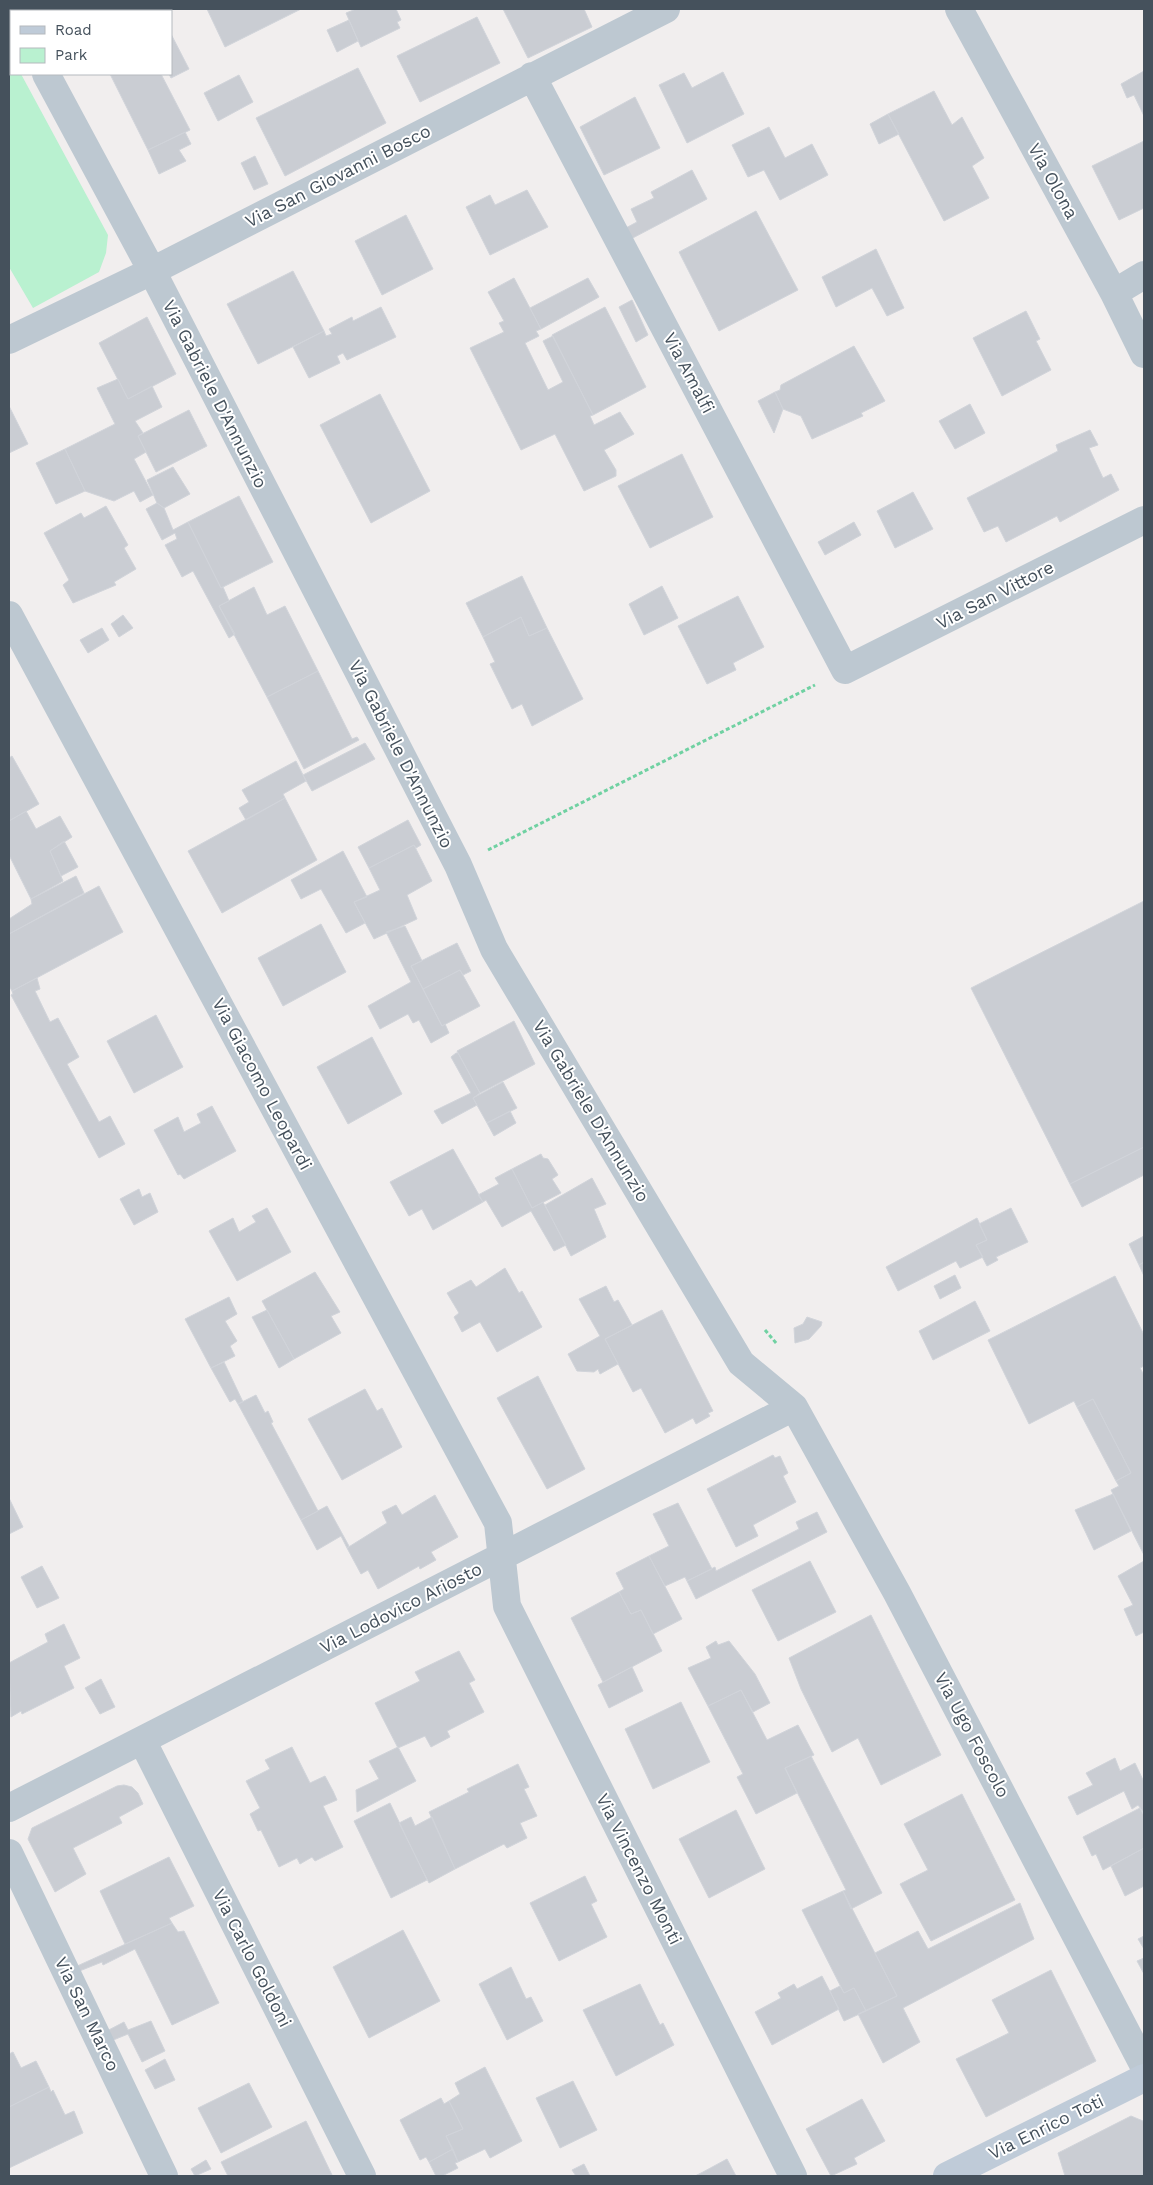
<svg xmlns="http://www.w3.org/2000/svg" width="1153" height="2185" font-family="'Work Sans',sans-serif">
	<rect width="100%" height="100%" fill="#f1eeee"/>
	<path fill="#b9f1d0" d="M 9,51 L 11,56 L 11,74 L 21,74 L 108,235 L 106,253 L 99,272 L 33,308 L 9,267 Z"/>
	<path fill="#cacdd3" stroke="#d1d4da" d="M 207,9 L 301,9 L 225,47 Z
		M 356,9 L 396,9 L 401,20 L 397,22 L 400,28 L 361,47 L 346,13 Z
		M 503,9 L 584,9 L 592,27 L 528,58 Z
		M 477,17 L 500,63 L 420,102 L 397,56 Z
		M 349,20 L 358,41 L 337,52 L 327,30 Z
		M 171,34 L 189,69 L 171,78 L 169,74 L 171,74 Z
		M 358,68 L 386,123 L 285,176 L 256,118 Z
		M 1144,71 L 1144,116 L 1134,95 L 1127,98 L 1121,84 Z
		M 723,72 L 744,114 L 687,143 L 659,85 L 684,73 L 692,88 Z
		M 110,74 L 161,74 L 190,130 L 148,150 Z
		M 239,75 L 253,102 L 218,121 L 204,93 Z
		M 934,91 L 952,125 L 962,117 L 984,158 L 972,166 L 989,198 L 944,221 L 888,114 Z
		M 635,97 L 660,148 L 604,175 L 580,127 Z
		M 888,114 L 899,134 L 879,144 L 870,124 Z
		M 769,127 L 785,158 L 812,144 L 828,175 L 780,200 L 764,170 L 748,177 L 732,145 Z
		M 185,132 L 191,144 L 179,150 L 186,161 L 159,174 L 148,150 Z
		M 1144,141 L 1144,208 L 1119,220 L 1092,166 Z
		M 255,156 L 268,184 L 254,190 L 241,163 Z
		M 692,170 L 707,199 L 627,241 L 622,230 L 637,222 L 631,209 L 654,198 L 651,192 Z
		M 527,190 L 548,227 L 490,255 L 466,207 L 490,195 L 495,205 Z
		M 756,211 L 798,290 L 719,331 L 679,252 Z
		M 406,215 L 433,269 L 382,295 L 355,241 Z
		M 876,249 L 904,308 L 887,316 L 872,288 L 836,307 L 822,277 Z
		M 293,271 L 324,331 L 258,364 L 227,304 Z
		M 514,278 L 541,329 L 536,331 L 539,336 L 525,343 L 548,390 L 563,382 L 543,341 L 553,336 L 593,415 L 590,416 L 594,425 L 620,412 L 634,434 L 604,450 L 616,470 L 616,476 L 584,491 L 555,434 L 521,450 L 470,348 L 504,332 L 499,323 L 504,321 L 488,292 Z
		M 588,278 L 599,297 L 541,329 L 530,308 Z
		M 632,300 L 648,335 L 636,342 L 619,307 Z
		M 381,307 L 396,337 L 347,360 L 343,353 L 337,356 L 340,363 L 309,378 L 293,347 L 324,331 L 326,336 L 332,334 L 329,329 L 352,317 L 353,321 Z
		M 605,307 L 646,387 L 593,415 L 552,335 Z
		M 1026,311 L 1040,339 L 1036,341 L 1051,370 L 1002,396 L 973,338 Z
		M 147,317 L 176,374 L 128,399 L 99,343 Z
		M 854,346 L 885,401 L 861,413 L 863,416 L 812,439 L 801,416 L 783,409 L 775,392 L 780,390 L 781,385 Z
		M 118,379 L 128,399 L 152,386 L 162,407 L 135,421 L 143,433 L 138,436 L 146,452 L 134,459 L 153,495 L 140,502 L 134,491 L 114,501 L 85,491 L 65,449 L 115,424 L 97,388 Z
		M 775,392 L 783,409 L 774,433 L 758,401 Z
		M 380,394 L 430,491 L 371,523 L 320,425 Z
		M 970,404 L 985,433 L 955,449 L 939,421 Z
		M 9,406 L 28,444 L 9,453 Z
		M 189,410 L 207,446 L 156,472 L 138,436 Z
		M 1090,430 L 1098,445 L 1089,448 L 1103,478 L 1111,474 L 1119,490 L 1060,522 L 1057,516 L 1006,542 L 998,526 L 984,532 L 967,498 L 1058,451 L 1056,445 Z
		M 65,449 L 85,491 L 56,504 L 36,463 Z
		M 682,454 L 713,517 L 650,548 L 618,486 Z
		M 173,467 L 190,494 L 164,508 L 157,503 L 147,480 Z
		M 913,492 L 933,529 L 895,548 L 877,511 Z
		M 239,496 L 273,562 L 221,588 L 188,522 Z
		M 157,503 L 164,508 L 173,530 L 188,522 L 221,588 L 223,587 L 229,601 L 219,606 L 235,634 L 229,638 L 193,571 L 182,577 L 165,545 L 177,539 L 175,533 L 162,540 L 146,509 Z
		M 106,506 L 128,545 L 124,548 L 136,569 L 114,582 L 116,585 L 73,603 L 63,585 L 69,580 L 44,533 L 81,513 L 84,518 Z
		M 854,522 L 861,535 L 825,555 L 818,542 Z
		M 522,576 L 547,628 L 529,636 L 521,617 L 483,637 L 466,603 Z
		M 662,586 L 678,618 L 644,635 L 629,604 Z
		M 254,587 L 267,615 L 285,606 L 318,671 L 267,697 L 219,606 Z
		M 738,596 L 764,647 L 733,663 L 736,670 L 707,684 L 678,626 Z
		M 123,615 L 133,628 L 119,637 L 111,624 Z
		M 521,617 L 529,636 L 547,628 L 583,699 L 532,726 L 522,704 L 512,709 L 490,664 L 495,662 L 483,637 Z
		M 102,628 L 109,640 L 88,653 L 80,640 Z
		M 318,671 L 352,739 L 357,737 L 359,740 L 304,769 L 267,697 Z
		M 365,743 L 375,759 L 312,791 L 303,775 Z
		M 12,756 L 39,804 L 9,821 L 9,758 Z
		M 296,761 L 306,781 L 283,794 L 285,798 L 246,820 L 239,808 L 249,802 L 242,790 Z
		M 285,798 L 317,860 L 222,913 L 188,851 Z
		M 26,811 L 36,829 L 60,816 L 72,837 L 50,851 L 63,881 L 31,899 L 9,855 L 9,821 Z
		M 408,820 L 421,845 L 416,848 L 414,845 L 369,868 L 358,847 Z
		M 64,841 L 78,867 L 61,876 L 50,851 Z
		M 414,845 L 432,881 L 407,895 L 417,919 L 374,939 L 354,902 L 380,890 L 369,868 Z
		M 343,851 L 367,897 L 354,902 L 365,923 L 346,933 L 321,889 L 301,899 L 291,880 Z
		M 76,876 L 84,893 L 9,934 L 9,919 L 32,904 L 31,899 Z
		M 99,886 L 123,932 L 12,991 L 9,986 L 9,934 Z
		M 1144,901 L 1144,1147 L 1070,1184 L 971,988 Z
		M 321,924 L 346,972 L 283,1006 L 258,958 Z
		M 405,926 L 422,961 L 411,966 L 442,1026 L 445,1024 L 449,1033 L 431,1043 L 419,1020 L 413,1023 L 408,1014 L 380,1029 L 368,1006 L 411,982 L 386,932 Z
		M 457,943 L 471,971 L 463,975 L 460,970 L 423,989 L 411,966 Z
		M 460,970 L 480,1006 L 442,1026 L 423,989 Z
		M 37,978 L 40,989 L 35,991 L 50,1022 L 58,1018 L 79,1057 L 67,1064 L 99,1122 L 110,1116 L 125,1144 L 99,1158 L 11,995 L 13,994 L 12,991 Z
		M 156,1015 L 183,1067 L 134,1093 L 107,1041 Z
		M 514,1021 L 535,1064 L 480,1093 L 457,1051 Z
		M 372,1037 L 402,1094 L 348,1124 L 317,1067 Z
		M 456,1053 L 458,1053 L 480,1093 L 473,1098 L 477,1105 L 442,1124 L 434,1111 L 471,1093 L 451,1057 Z
		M 503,1082 L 517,1108 L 487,1123 L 473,1098 Z
		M 212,1106 L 236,1151 L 184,1179 L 180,1174 L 178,1175 L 154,1130 L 178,1117 L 184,1132 L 201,1123 L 197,1114 Z
		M 510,1111 L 516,1123 L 494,1136 L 487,1123 Z
		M 1144,1147 L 1144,1175 L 1082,1207 L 1070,1184 Z
		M 453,1149 L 483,1202 L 433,1230 L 422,1209 L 409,1216 L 390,1182 Z
		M 541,1154 L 543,1158 L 548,1159 L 558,1175 L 552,1179 L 561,1193 L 532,1208 L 512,1169 Z
		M 512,1169 L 532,1208 L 543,1202 L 566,1245 L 554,1251 L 531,1211 L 502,1227 L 486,1200 L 483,1202 L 478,1195 L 499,1184 L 495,1178 Z
		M 592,1178 L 606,1204 L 594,1209 L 606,1237 L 571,1256 L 545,1205 Z
		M 139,1189 L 142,1197 L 150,1193 L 158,1212 L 134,1225 L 120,1199 Z
		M 267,1208 L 291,1252 L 237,1281 L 209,1231 L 233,1218 L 239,1232 L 256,1222 L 252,1216 Z
		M 1011,1208 L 1028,1242 L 996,1257 L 998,1260 L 987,1266 L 976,1245 L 987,1240 L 979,1224 Z
		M 977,1218 L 987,1240 L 976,1245 L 983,1257 L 960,1268 L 956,1261 L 898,1291 L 886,1267 Z
		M 1144,1236 L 1144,1262 L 1139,1265 L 1129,1244 Z
		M 1144,1262 L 1144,1276 L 1139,1265 Z
		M 505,1268 L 519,1293 L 522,1291 L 542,1327 L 497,1352 L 480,1322 L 462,1332 L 454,1317 L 459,1313 L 447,1293 L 471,1280 L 476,1287 Z
		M 315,1272 L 340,1312 L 331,1316 L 341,1333 L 294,1359 L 262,1301 Z
		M 955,1275 L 961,1288 L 940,1299 L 934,1286 Z
		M 1115,1276 L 1144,1335 L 1144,1366 L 1140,1368 L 1144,1375 L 1144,1555 L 1111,1490 L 1119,1486 L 1116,1481 L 1131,1473 L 1093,1399 L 1077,1407 L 1074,1401 L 1029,1424 L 988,1340 Z
		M 606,1286 L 614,1302 L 618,1300 L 632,1325 L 605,1339 L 618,1364 L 600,1374 L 598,1369 L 594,1372 L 577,1371 L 568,1354 L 600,1336 L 579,1299 Z
		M 229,1297 L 237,1314 L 225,1321 L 237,1341 L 230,1346 L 235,1356 L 211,1368 L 185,1319 Z
		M 975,1301 L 990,1331 L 933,1360 L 919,1331 Z
		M 267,1310 L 294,1359 L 279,1368 L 252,1317 Z
		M 662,1310 L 713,1411 L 708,1413 L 710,1416 L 696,1424 L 693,1418 L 665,1433 L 641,1388 L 633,1392 L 605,1339 Z
		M 807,1317 L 822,1322 L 821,1326 L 809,1339 L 795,1343 L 794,1328 L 803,1324 Z
		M 224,1362 L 243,1402 L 238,1404 L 235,1399 L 230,1402 L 211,1368 Z
		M 538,1376 L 585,1469 L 547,1489 L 497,1398 Z
		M 365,1389 L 377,1411 L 382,1408 L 402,1447 L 342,1480 L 308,1419 Z
		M 256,1395 L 265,1413 L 268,1411 L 273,1422 L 271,1423 L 318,1511 L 301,1520 L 238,1404 Z
		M 1093,1399 L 1131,1473 L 1116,1481 L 1077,1407 Z
		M 773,1455 L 775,1458 L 780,1456 L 788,1473 L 783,1476 L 796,1502 L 753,1525 L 758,1536 L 736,1547 L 707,1489 Z
		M 1113,1494 L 1131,1531 L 1094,1550 L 1075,1510 Z
		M 435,1495 L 458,1537 L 431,1552 L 436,1560 L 420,1569 L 419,1566 L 378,1589 L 368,1570 L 361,1574 L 347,1548 L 387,1523 L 382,1512 L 396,1505 L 402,1515 Z
		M 9,1498 L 23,1527 L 9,1534 Z
		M 678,1503 L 712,1569 L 687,1581 L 685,1577 L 665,1586 L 649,1556 L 669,1546 L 653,1514 Z
		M 327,1506 L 349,1546 L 347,1548 L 341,1536 L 317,1550 L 301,1520 Z
		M 817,1512 L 827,1532 L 696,1599 L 687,1581 L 715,1567 L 716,1571 L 799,1529 L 796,1522 Z
		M 649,1556 L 682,1619 L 653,1634 L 641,1610 L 631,1614 L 619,1592 L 624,1589 L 616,1573 Z
		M 810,1561 L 836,1612 L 778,1641 L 752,1590 Z
		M 1144,1561 L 1144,1632 L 1136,1636 L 1124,1609 L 1133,1605 L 1118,1576 Z
		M 42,1566 L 59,1598 L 37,1608 L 21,1577 Z
		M 619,1592 L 631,1614 L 641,1610 L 662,1651 L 603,1682 L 571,1618 Z
		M 871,1615 L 941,1755 L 881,1785 L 858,1738 L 832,1752 L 801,1689 L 789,1658 Z
		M 64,1624 L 80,1658 L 64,1666 L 74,1688 L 22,1714 L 21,1711 L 11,1717 L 9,1663 L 48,1642 L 45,1634 Z
		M 716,1641 L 718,1645 L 729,1641 L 755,1674 L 770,1703 L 753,1712 L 741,1690 L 708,1706 L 688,1668 L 711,1658 L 706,1647 Z
		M 459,1651 L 475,1680 L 469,1683 L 484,1712 L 447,1731 L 450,1737 L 431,1747 L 425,1736 L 398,1748 L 375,1703 L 420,1681 L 415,1672 Z
		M 632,1667 L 643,1691 L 609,1708 L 598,1685 Z
		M 101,1679 L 115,1707 L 100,1714 L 85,1688 Z
		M 741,1690 L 767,1740 L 798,1725 L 814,1755 L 785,1768 L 797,1793 L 756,1814 L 737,1777 L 743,1774 L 708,1706 Z
		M 681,1702 L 710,1762 L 653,1789 L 625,1729 Z
		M 292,1747 L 310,1783 L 325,1776 L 333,1791 L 337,1800 L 323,1806 L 343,1847 L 315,1861 L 312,1857 L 300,1864 L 297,1858 L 279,1867 L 261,1830 L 258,1831 L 250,1814 L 260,1808 L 246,1781 L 270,1769 L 265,1760 Z
		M 398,1747 L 416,1781 L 357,1812 L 356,1790 L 379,1779 L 369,1761 Z
		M 811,1756 L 882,1893 L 851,1909 L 843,1891 L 846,1890 L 785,1768 Z
		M 1115,1758 L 1120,1771 L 1135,1763 L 1144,1782 L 1144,1813 L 1138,1805 L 1132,1809 L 1124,1791 L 1077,1815 L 1068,1797 L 1093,1785 L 1086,1773 Z
		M 518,1764 L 529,1787 L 524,1789 L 537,1816 L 520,1823 L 527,1838 L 507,1848 L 504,1844 L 455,1869 L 429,1812 L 469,1792 L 467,1789 Z
		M 124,1785 L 132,1787 L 138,1793 L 143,1804 L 119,1817 L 122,1823 L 73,1848 L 86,1874 L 55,1892 L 28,1839 L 32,1828 L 117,1786 Z
		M 962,1794 L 1015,1900 L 931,1941 L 900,1884 L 928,1870 L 904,1824 Z
		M 390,1803 L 427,1880 L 391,1898 L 354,1821 Z
		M 1140,1808 L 1144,1816 L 1144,1848 L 1103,1870 L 1096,1854 L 1092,1856 L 1083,1837 Z
		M 736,1810 L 765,1869 L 709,1898 L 679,1839 Z
		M 411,1817 L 415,1826 L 432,1817 L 455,1869 L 429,1883 L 399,1823 Z
		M 1144,1848 L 1144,1886 L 1125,1896 L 1111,1866 Z
		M 169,1857 L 194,1906 L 169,1918 L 172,1923 L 125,1944 L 100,1891 Z
		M 585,1876 L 597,1901 L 591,1904 L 607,1937 L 559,1961 L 530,1903 Z
		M 843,1891 L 897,1996 L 866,2011 L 854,1988 L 844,1993 L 802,1910 Z
		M 1020,1903 L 1034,1939 L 903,2008 L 920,2042 L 883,2063 L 858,2014 L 897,1996 L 875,1953 L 918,1931 L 928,1949 Z
		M 172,1923 L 178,1932 L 184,1931 L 219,2003 L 172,2025 L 135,1949 L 103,1965 L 102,1962 L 77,1972 L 75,1967 Z
		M 403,1930 L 440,2001 L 369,2038 L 333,1967 Z
		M 1144,1936 L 1144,1949 L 1138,1939 Z
		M 1144,1958 L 1144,1974 L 1137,1961 Z
		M 511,1967 L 526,1999 L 531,1997 L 543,2021 L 507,2040 L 479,1984 Z
		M 1051,1970 L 1096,2061 L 986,2117 L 956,2059 L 1009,2033 L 992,2000 Z
		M 822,1976 L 839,2009 L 772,2045 L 755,2012 L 781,1998 L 778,1993 L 794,1984 L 797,1989 Z
		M 640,1984 L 660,2025 L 663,2023 L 674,2045 L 616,2076 L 583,2010 Z
		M 840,1986 L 844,1993 L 854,1988 L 866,2011 L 844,2021 L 830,1991 Z
		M 151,2021 L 165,2051 L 142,2062 L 128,2034 L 106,2043 L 103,2033 L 124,2022 L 128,2030 Z
		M 13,2052 L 21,2068 L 36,2061 L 49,2087 L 9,2107 L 9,2054 Z
		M 165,2059 L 175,2080 L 155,2089 L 145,2070 Z
		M 485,2067 L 522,2141 L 492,2157 L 490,2158 L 485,2149 L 458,2162 L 446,2136 L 463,2129 L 449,2101 L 460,2094 L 455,2083 Z
		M 573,2081 L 597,2130 L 560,2148 L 536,2098 Z
		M 249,2083 L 272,2127 L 221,2153 L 198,2108 Z
		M 49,2087 L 51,2092 L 53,2090 L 65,2115 L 74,2111 L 83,2133 L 9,2168 L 9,2107 Z
		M 441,2098 L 444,2104 L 449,2101 L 463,2129 L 446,2136 L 453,2149 L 429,2162 L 426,2157 L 420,2160 L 400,2120 Z
		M 862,2099 L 885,2141 L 854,2158 L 857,2164 L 831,2176 L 806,2129 Z
		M 1131,2116 L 1143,2121 L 1144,2125 L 1144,2176 L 1065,2176 L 1058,2153 Z
		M 306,2121 L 332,2175 L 228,2176 L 221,2162 Z
		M 453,2149 L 458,2162 L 455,2163 L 458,2168 L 442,2176 L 436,2176 L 429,2162 Z
		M 727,2159 L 736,2176 L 695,2176 L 703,2172 Z
		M 206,2160 L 211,2169 L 195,2176 L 191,2169 Z
		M 584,2164 L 590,2176 L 576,2176 L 572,2170 Z"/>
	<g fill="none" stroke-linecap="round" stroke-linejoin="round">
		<path stroke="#70d1a2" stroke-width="3" stroke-dasharray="4 2.5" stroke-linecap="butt" d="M 488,850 L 815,685
			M 765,1330 L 777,1344"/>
		<path stroke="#bdc8d1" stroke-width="28" d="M 11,9 L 13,11
			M 959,9 L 1114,293 L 1144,354
			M 46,74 L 152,271 L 458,865 L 494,949 L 741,1363 L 794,1407 L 897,1593 L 1144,2066
			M 532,76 L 845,670 L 1144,520
			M 1114,293 L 1144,275
			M 9,340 L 152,271 L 666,9
			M 9,615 L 498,1523 L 507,1606 L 793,2176
			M 142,1740 L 362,2176
			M 9,1808 L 794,1407
			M 9,1853 L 164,2176"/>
		<path stroke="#bfcbd8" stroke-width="28" d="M 947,2176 L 1144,2078"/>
	</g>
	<g text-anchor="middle" stroke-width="4" stroke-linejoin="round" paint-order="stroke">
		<g font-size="18" fill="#45515c" stroke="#fff">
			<text transform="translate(338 176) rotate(-27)" y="6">Via San Giovanni Bosco</text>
			<text transform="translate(1053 181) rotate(61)" y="6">Via Olona</text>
			<text transform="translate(689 373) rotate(62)" y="6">Via Amalfi</text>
			<text transform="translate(215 394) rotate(63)" y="6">Via Gabriele D'Annunzio</text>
			<text transform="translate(995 595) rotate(-27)" y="6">Via San Vittore</text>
			<text transform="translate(401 754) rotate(63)" y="6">Via Gabriele D'Annunzio</text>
			<text transform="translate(262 1084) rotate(62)" y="6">Via Giacomo Leopardi</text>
			<text transform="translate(591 1111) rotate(59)" y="6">Via Gabriele D'Annunzio</text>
			<text transform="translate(401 1608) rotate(-27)" y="6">Via Lodovico Ariosto</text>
			<text transform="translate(972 1735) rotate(62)" y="6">Via Ugo Foscolo</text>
			<text transform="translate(639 1869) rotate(63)" y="6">Via Vincenzo Monti</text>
			<text transform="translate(252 1958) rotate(63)" y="6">Via Carlo Goldoni</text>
			<text transform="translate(87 2014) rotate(64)" y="6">Via San Marco</text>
			<text transform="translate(1046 2127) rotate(-26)" y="6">Via Enrico Toti</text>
		</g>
	</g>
	<rect width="1153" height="2185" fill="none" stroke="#45515c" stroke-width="20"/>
	<rect x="10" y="10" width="162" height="65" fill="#ffffff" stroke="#b5b9be"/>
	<rect x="20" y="26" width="25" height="8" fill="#bfcbd8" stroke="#b5b9be"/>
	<text x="55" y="35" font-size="15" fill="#45515c">Road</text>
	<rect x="20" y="48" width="25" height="15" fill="#b9f1d0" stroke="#b5b9be"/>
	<text x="55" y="60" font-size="15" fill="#45515c">Park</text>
</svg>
